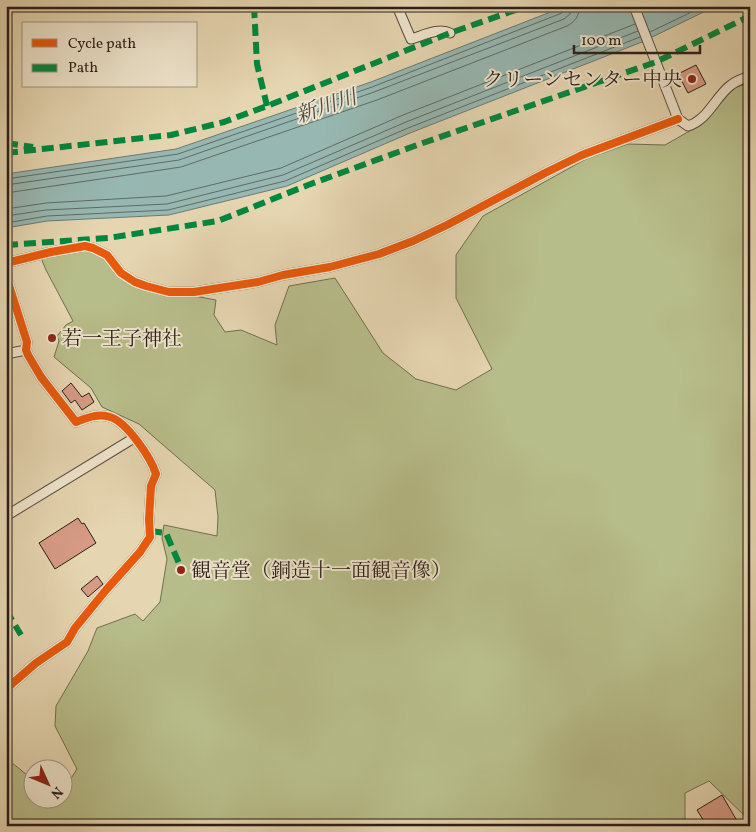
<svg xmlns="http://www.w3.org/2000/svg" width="756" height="832" font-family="Vollkorn,'Noto Serif JP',serif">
	<rect width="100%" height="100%" fill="#e5d5b0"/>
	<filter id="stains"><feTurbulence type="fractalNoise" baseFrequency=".004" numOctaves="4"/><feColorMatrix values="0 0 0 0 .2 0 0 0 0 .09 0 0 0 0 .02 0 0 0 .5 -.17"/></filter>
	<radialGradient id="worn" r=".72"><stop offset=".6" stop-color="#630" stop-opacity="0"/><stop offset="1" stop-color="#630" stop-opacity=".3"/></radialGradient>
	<path fill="#b7bd8a" stroke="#716e51" d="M 750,83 L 750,821 L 709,781 L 685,793 L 685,826 L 6,826 L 6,758 L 32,779 L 32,800 L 62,800 L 63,784 L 70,780 L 77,769 L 55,726 L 56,706 L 88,651 L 97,628 L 135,614 L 143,621 L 160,602 L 167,559 L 162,538 L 164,525 L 217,536 L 218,517 L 215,490 L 139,424 L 102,407 L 91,388 L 54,357 L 59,341 L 57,336 L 66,325 L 73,321 L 46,270 L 41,258 L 84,248 L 105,257 L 144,287 L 216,300 L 214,315 L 225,332 L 241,330 L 277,345 L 275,325 L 289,286 L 335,278 L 383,353 L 416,379 L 456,390 L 492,369 L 456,298 L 456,255 L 483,216 L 586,159 L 628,144 L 665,145 L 702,124 L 727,90 Z"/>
	<path fill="#97b8b2" stroke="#6c7a74" d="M 566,6 L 716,6 L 642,42 L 410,133 L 287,186 L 169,215 L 47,221 L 6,228 L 6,174 L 176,149 L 371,82 Z"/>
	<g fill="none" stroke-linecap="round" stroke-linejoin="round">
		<path stroke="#616b65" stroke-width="1" d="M 650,32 L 704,6
			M 6,179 L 178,154 L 372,87 L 562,13 L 565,10 L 566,6
			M 6,185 L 179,160 L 374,92 L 564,19 L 570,14 L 572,6
			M 6,193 L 181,167 L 377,100 L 567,26 C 575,22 579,16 580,6
			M 6,209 L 46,203 L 166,196 L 281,168 L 403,115 L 635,24
			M 6,216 L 46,210 L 167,204 L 283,175 L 406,122 L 638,31
			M 6,223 L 47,216 L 168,210 L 285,181 L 408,128 L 640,37"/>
	</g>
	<path fill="#d79b85" stroke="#2b1e18" d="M 696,65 L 706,84 L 688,93 L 678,74 Z
		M 71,383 L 82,397 L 89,393 L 94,402 L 82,410 L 75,400 L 71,403 L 62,391 Z
		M 78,518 L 82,524 L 84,523 L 96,543 L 55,569 L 39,543 Z
		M 97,576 L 103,584 L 88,597 L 81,589 Z
		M 722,795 L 740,826 L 707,826 L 697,810 Z"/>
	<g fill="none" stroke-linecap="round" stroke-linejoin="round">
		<g stroke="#5a4c3e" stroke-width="11">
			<path id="minor" d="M 397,6 L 411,39 C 422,36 439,27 450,33
				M 634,6 L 678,119 L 688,126 C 708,120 715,97 731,85 C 736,81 744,78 750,76
				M 6,263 L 51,252 L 85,246 L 93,248 L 107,255 L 121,273 L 135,282 L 146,286 L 169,292 L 194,292 L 258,282 L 283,275 L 330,267 L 379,254 L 413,241 L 447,225 L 545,173 L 582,155 L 678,119
				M 6,276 L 27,342 L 26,350 L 28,355 L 41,377 L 76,422 C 87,418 98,413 110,417 C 127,422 151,458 156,474 L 151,486 L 149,519 L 150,537 L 140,552 L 106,590 L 75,628 L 67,642 L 36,663 L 6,689
				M 6,354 L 26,350
				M 6,516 L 134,438"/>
		</g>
		<use href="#minor" stroke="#eee4cc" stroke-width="9"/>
		<path stroke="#00873e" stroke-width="6" stroke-dasharray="12 6" stroke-linecap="butt" d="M 254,6 L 257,64 L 267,106
			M 6,143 L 33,147
			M 6,153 L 171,135 L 224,122 L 267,106 L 450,33 L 527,6
			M 6,245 L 108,238 L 218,221 L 308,185 L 420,144 L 656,62 L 750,16
			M 150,531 L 166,533 L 181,568
			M 6,610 L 21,635"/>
		<g stroke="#eee4cc" stroke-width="11">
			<path id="cycleway" d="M 6,263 L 51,252 L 85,246 L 93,248 L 107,255 L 121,273 L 135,282 L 146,286 L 169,292 L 194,292 L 258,282 L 283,275 L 330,267 L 379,254 L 413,241 L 447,225 L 545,173 L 582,155 L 678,119
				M 6,276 L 27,342 L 26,350 L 28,355 L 41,377 L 76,422 C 87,418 98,413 110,417 C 127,422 151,458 156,474 L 151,486 L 149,519 L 150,537 L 140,552 L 106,590 L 75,628 L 67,642 L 36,663 L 6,689"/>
		</g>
		<use href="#cycleway" stroke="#e8590c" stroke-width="8"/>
	</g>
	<g fill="#8f2418" stroke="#eee4cc" stroke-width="2">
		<circle cx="692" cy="79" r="5"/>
		<circle cx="52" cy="338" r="5"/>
		<circle cx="181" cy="570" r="5"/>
	</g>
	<g text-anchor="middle" stroke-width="4" stroke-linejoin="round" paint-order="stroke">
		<g font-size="20" fill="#2b1e18" stroke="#eee4cc" text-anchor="start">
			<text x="682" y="86" text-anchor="end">クリーンセンター中央</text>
			<text x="62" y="345">若一王子神社</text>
			<text x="191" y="577">観音堂（銅造十一面観音像）</text>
		</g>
		<g font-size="21" font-style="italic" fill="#4b4c46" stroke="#eee4cc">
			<text transform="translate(326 106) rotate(-19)" y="7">新川川</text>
		</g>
	</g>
	<rect width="756" height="832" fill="none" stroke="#e5d5b0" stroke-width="25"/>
	<rect x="8" y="8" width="741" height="817" fill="none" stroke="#2b1e18" stroke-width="2.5"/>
	<rect x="12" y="12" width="731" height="807" fill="none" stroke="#2b1e18"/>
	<rect x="22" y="22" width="175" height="65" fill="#eee4cc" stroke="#a09584"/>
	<rect x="32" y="39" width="25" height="8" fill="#e8590c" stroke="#a09584"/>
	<text x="68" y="48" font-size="15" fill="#2b1e18">Cycle path</text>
	<rect x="32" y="64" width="25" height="8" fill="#00873e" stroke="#a09584"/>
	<text x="68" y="72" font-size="15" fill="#2b1e18">Path</text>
	<g transform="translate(48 784) rotate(134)"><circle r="24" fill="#eee4cc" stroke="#a09584"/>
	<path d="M0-4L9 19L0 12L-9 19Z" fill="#8f2418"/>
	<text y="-8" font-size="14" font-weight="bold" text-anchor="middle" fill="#2b1e18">N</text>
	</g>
	<path d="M574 45v8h126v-8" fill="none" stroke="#2b1e18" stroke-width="2.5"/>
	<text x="581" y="45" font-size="15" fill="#2b1e18" stroke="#eee4cc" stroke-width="4" paint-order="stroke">100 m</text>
	<rect width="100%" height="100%" filter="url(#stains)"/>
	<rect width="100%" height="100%" fill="url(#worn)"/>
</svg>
